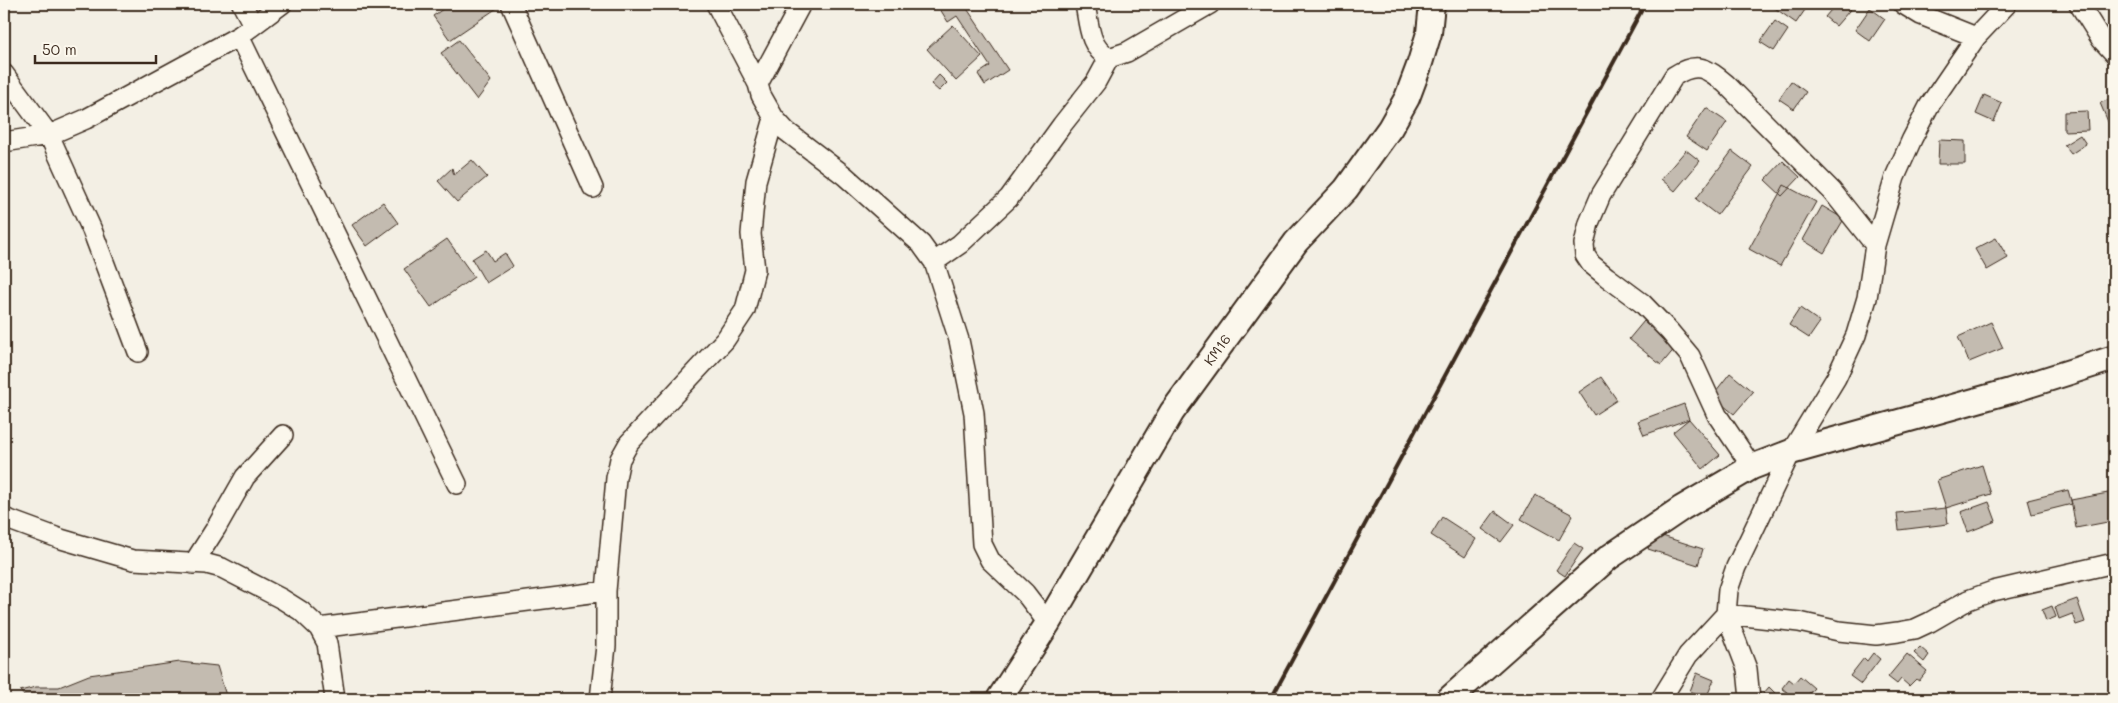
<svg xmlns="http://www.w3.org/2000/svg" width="2118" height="703" font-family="Mali,sans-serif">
	<rect width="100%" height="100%" fill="#f3efe4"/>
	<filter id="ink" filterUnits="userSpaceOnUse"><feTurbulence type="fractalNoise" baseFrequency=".02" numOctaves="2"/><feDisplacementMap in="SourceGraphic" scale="10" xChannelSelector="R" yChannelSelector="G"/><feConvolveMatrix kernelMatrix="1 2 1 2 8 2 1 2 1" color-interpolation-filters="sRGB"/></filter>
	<g filter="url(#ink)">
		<path fill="#c3bbb0" stroke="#3b2a1e" d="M 450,4 L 498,4 L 500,6 L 450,40 L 433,16 Z
			M 947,4 L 964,4 L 1008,70 L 985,85 L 978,74 L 990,66 L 957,16 L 948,22 L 940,9 Z
			M 1769,4 L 1803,4 L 1807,7 L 1796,23 Z
			M 1836,4 L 1855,4 L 1836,26 L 1825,17 Z
			M 1870,8 L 1885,19 L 1870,41 L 1855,30 Z
			M 1775,21 L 1788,30 L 1774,51 L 1760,42 Z
			M 953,25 L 982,57 L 956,81 L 927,49 Z
			M 459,40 L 491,81 L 477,100 L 441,53 Z
			M 939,75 L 947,83 L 939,91 L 931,84 Z
			M 1791,81 L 1806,92 L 1794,109 L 1779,99 Z
			M 1984,95 L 2002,103 L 1994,122 L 1976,114 Z
			M 2114,97 L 2114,130 L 2112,131 L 2100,103 Z
			M 1706,108 L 1727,122 L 1707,151 L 1686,137 Z
			M 2087,111 L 2088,130 L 2064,131 L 2064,112 Z
			M 2080,135 L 2086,144 L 2071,154 L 2064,145 Z
			M 1939,140 L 1965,141 L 1965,164 L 1938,164 Z
			M 1686,150 L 1700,161 L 1675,191 L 1661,179 Z
			M 1732,151 L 1753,167 L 1717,215 L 1696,199 Z
			M 472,160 L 487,177 L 457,202 L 438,181 L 452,168 L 454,175 Z
			M 1783,161 L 1800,177 L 1782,196 L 1765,180 Z
			M 1784,185 L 1816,202 L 1780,266 L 1749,249 Z
			M 383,202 L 398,223 L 367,246 L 352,225 Z
			M 1822,206 L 1844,219 L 1824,253 L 1803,240 Z
			M 1996,238 L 2008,258 L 1987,270 L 1975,249 Z
			M 447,239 L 474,277 L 431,307 L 404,269 Z
			M 486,250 L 493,261 L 505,253 L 513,266 L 486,283 L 472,259 Z
			M 1800,308 L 1820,322 L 1809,338 L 1789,325 Z
			M 1644,321 L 1676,347 L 1661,365 L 1629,339 Z
			M 1991,322 L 2003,348 L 1969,362 L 1958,337 Z
			M 1730,373 L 1753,392 L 1734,414 L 1712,396 Z
			M 1601,377 L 1617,400 L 1594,415 L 1579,392 Z
			M 1684,404 L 1689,419 L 1644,435 L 1638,421 Z
			M 1689,419 L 1720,455 L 1703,469 L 1673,432 Z
			M 1982,465 L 1991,494 L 1946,508 L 1937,480 Z
			M 2068,490 L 2072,504 L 2032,514 L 2028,500 Z
			M 2108,493 L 2113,521 L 2076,528 L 2071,500 Z
			M 1535,495 L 1573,515 L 1559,540 L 1521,519 Z
			M 1989,502 L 1996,521 L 1968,532 L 1961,512 Z
			M 1946,508 L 1948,524 L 1899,530 L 1897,513 Z
			M 1495,511 L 1514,525 L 1501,542 L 1482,529 Z
			M 1442,517 L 1476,539 L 1465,557 L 1431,535 Z
			M 1653,533 L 1703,549 L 1698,565 L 1648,549 Z
			M 1574,543 L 1583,549 L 1565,576 L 1556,570 Z
			M 2077,599 L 2085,622 L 2076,625 L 2072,614 L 2059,619 L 2055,607 Z
			M 2052,606 L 2056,617 L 2046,621 L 2042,610 Z
			M 1920,647 L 1929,655 L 1924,662 L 1914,653 Z
			M 1873,653 L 1880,659 L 1861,684 L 1850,676 L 1864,658 L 1867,661 Z
			M 1907,654 L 1927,671 L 1919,681 L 1916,679 L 1909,686 L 1901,679 L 1897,684 L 1888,677 Z
			M 180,662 L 217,666 L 227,699 L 27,699 L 20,691 L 36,687 L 59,687 L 89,675 Z
			M 1697,673 L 1714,680 L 1706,698 L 1690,691 Z
			M 1800,676 L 1814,688 L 1804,699 L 1795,699 L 1782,688 L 1789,679 L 1794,683 Z
			M 1769,687 L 1775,693 L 1769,699 L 1763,694 Z"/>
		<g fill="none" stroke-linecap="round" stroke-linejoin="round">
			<g stroke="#3b2a1e" stroke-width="22">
				<path id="minor" d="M 242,4 L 253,25
					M 511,4 L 593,188
					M 716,4 L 758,84
					M 801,4 L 758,84 L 761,95 L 774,118 L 786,131 L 845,176 L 921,244 L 934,262 L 959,340 L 974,413 L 982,544 L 990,560 L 1025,593 L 1048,623
					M 1085,4 C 1089,24 1089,48 1109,58 L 1127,52 L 1210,4
					M 1903,4 L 1921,15 L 1976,37
					M 2079,4 L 2101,39 L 2114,53
					M 239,36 L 457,484
					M 4,74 L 49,135 L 92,230 L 138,352
					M 4,142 L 49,135 L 86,119 L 239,36 L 282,4
					M 934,262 L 960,244 L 1009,198 L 1062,125 L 1096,82 L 1109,58
					M 1752,467 L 1717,415 L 1690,356 L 1670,332 L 1642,303 L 1607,277 L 1591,264 L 1585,255 L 1584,244 L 1589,223 L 1601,195 L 1674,76 C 1697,61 1707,68 1726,84 L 1832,191 L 1875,245
					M 4,518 L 61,539 L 133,560 L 207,564 L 222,568 L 282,599 L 301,611 L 319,628 L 327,643 L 335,699
					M 193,564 L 216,528 L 245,477 L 283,435
					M 319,628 L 606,591
					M 600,699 L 606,646 L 606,591 L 616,478 L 620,459 L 629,443 L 725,340 L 745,310 L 755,270 L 751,234 L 756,181 L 774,118
					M 1661,699 L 1688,655 L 1726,614 L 1799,622 L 1839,631 L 1876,635 L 1898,632 L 1915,629 L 1930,622 L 1968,600 L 1993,591 L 2114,563
					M 1750,699 L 1747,669 L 1726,614 L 1728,590 L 1736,567 L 1791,452 L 1836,378 L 1856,335 L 1867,298 L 1875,245 L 1895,177 L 1912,139 L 1929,106 L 1976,37 L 2007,4"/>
			</g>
			<g stroke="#3b2a1e" stroke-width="28">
				<g id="tertiary">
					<path id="s1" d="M 999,699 L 1048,623 L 1172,412 L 1296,242 L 1346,189 L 1390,128 L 1407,98 L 1419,66 L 1429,33 L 1432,4"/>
					<path d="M 1449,699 L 1608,558 L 1682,508 L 1752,467 L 1791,452 L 2010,391 L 2114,358"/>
				</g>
			</g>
			<use href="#minor" stroke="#fbf7ec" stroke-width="19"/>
			<use href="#tertiary" stroke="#fbf7ec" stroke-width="24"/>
			<path stroke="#3b2a1e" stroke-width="4" d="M 1271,699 L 1645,4"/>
		</g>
	</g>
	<g text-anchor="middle" stroke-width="4" stroke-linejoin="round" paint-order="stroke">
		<g font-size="14" fill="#3b2a1e" stroke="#fbf7ec">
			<text dy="5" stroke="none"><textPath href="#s1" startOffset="412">KM16</textPath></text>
		</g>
	</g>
	<rect width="2118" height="703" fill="none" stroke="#fbf7ec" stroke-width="20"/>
	<rect x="10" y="10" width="2098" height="683" fill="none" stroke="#3b2a1e" stroke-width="2" filter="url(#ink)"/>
	<path d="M35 55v8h121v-8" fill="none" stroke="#3b2a1e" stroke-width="2.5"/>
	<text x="42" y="55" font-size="15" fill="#3b2a1e" stroke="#fbf7ec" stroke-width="4" paint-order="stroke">50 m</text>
</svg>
